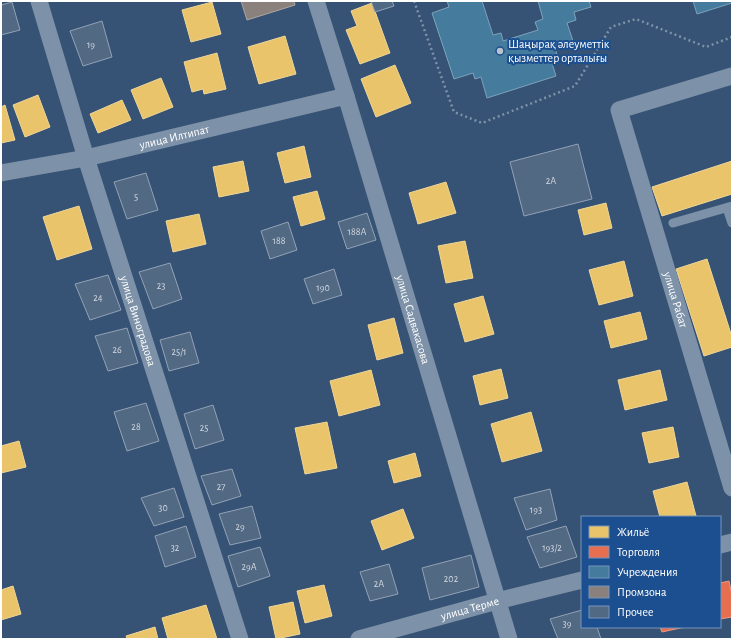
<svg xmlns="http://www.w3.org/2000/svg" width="733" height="640" font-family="'Alegreya Sans',sans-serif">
	<rect width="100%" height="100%" fill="#365274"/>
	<path fill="#e9c46a" stroke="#f0d697" d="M 212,2 L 221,34 L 191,42 L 182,10 Z
		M 372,3 L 390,53 L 360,64 L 346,30 L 357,26 L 351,11 Z
		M 285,36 L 296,74 L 259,84 L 248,47 Z
		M 217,53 L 226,89 L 204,94 L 203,89 L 192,92 L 184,62 Z
		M 395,65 L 411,103 L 376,117 L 361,79 Z
		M 161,78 L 173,107 L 143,119 L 131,90 Z
		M 38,95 L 50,127 L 25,137 L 13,105 Z
		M 122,100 L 131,120 L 98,133 L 90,114 Z
		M 5,105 L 15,140 L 1,143 L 1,107 Z
		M 304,146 L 311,177 L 285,183 L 277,153 Z
		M 243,161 L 249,191 L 219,197 L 213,167 Z
		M 732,161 L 732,194 L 662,216 L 652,187 Z
		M 446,182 L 456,213 L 418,224 L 409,193 Z
		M 317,191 L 325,219 L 301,226 L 293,197 Z
		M 606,203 L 612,228 L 584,235 L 578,210 Z
		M 79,206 L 92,249 L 57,260 L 43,217 Z
		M 199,214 L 206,244 L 173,252 L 166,221 Z
		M 465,241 L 473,278 L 446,283 L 438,246 Z
		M 707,259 L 732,337 L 732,347 L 704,356 L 676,269 Z
		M 624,261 L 633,296 L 599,305 L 589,270 Z
		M 483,296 L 494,334 L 465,342 L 454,304 Z
		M 640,312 L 647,339 L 611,348 L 604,321 Z
		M 394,318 L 403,353 L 377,360 L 368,325 Z
		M 501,369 L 508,398 L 480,405 L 473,376 Z
		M 371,370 L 380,405 L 339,416 L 330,381 Z
		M 660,370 L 667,400 L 625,410 L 618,380 Z
		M 531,412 L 542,451 L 502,462 L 491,424 Z
		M 327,422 L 337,468 L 305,474 L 295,428 Z
		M 673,427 L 679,457 L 649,463 L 642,433 Z
		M 19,441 L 26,467 L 1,473 L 1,446 Z
		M 415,453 L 421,476 L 394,483 L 388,461 Z
		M 687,482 L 696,516 L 692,517 L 660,517 L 653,491 Z
		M 403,509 L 414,538 L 382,550 L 371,521 Z
		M 324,585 L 332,616 L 305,623 L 297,591 Z
		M 13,586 L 21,614 L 1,620 L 1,590 Z
		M 293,602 L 300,634 L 276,639 L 269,607 Z
		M 206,605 L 217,639 L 168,639 L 162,618 Z
		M 155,627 L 158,639 L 127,639 L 126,636 Z"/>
	<path fill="#e76f51" stroke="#ee9a85" d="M 729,581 L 732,595 L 732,617 L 720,619 L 720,583 Z
		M 660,627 L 685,627 L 662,632 Z"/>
	<path fill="#457b9d" stroke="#7da3ba" d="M 447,1 L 482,1 L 493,35 L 501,33 L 503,41 L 538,30 L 535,22 L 543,19 L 538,1 L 589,1 L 591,7 L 574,12 L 576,20 L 567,23 L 573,41 L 555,47 L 557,55 L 550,57 L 556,76 L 487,98 L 481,77 L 475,79 L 473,73 L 454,79 L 432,13 L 449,7 Z
		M 693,1 L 732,1 L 732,3 L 697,14 Z"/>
	<path fill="#8a817c" stroke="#ada7a3" d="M 241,1 L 294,1 L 295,5 L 247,20 Z"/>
	<path fill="#526984" stroke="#92a2b6" d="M 371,1 L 392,1 L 394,6 L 375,12 Z
		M 12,2 L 20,30 L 1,35 L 1,5 Z
		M 102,21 L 112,57 L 83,66 L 70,31 Z
		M 578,144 L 592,199 L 524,216 L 510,162 Z
		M 146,173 L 158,210 L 127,219 L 114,182 Z
		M 367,213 L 376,240 L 347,249 L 338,222 Z
		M 288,222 L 297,250 L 270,259 L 261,231 Z
		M 170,263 L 182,299 L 153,309 L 139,272 Z
		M 334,269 L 342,295 L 313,304 L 304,279 Z
		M 108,275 L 121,310 L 90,320 L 75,284 Z
		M 127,328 L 138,363 L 108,371 L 95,336 Z
		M 190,332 L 199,363 L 169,371 L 160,340 Z
		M 146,403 L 159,441 L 127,451 L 114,412 Z
		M 213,405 L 224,440 L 195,449 L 184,414 Z
		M 232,469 L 241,496 L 212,505 L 201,476 Z
		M 174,488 L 184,517 L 154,526 L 141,498 Z
		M 550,489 L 557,520 L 526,530 L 514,498 Z
		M 252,506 L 261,538 L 230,545 L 219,514 Z
		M 186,526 L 196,557 L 165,567 L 155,536 Z
		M 566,526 L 577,557 L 540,568 L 527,537 Z
		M 260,547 L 270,576 L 238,587 L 228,556 Z
		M 471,555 L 479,587 L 430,600 L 422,568 Z
		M 389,564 L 398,594 L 370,601 L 360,572 Z
		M 582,610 L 582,627 L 597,627 L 601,639 L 558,639 L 550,619 Z"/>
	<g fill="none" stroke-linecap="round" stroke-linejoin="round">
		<path stroke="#7d92a8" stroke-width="2.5" stroke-dasharray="2 3" stroke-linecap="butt" d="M 414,1 L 454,112 L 482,123 L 575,86 L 611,27 L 636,19 L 706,47 L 732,37"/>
		<path stroke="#7d92a8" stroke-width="9" d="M 727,208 L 732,223
			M 673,223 L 732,206"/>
		<g stroke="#7d92a8" stroke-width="17">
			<path id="s1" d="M 39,1 L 86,158 L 240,639"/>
			<path id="s2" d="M 316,1 L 346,96 L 509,639"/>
			<path id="s3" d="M 732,76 L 619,110 L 732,488"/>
			<path id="s4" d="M 1,173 L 86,158 L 346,96"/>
			<path d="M 720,545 L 732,542"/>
			<path id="s5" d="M 359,639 L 497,601 L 582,580"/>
		</g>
	</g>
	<circle fill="#b9c2ce" stroke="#1b4f8f" stroke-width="1.5" cx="500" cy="51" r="4"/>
	<g text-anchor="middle" stroke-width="4" stroke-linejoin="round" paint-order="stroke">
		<g font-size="10" fill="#d4dae0">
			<text x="91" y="48">19</text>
			<text x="551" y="184">2А</text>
			<text x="136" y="200">5</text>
			<text x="357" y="235">188А</text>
			<text x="279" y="244">188</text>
			<text x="161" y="289">23</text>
			<text x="323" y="291">190</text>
			<text x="98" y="301">24</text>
			<text x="117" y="353">26</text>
			<text x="179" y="355">25/1</text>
			<text x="136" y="430">28</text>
			<text x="204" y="431">25</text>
			<text x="221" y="490">27</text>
			<text x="163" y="511">30</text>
			<text x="536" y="513">193</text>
			<text x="240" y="530">29</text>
			<text x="175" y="551">32</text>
			<text x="552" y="551">193/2</text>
			<text x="249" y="570">29А</text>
			<text x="451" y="582">202</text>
			<text x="379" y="587">2А</text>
			<text x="567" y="627">39</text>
		</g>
		<g font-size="12" fill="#fff" stroke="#1b4f8f" text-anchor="start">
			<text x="508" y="48">Шаңырақ әлеуметтік<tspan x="508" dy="14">қызметтер орталығы</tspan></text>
		</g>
		<g font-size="12" fill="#fff" stroke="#1b4f8f">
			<text dy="4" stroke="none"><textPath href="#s4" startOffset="177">улица Илтипат</textPath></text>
			<text dy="4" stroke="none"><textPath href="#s3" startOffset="316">улица Рабат</textPath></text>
			<text dy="4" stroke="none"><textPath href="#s1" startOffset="335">улица Виноградова</textPath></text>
			<text dy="4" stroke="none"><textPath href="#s2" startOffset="333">улица Садвакасова</textPath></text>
			<text dy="4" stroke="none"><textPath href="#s5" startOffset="115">улица Терме</textPath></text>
		</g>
	</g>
	<rect width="733" height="640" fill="none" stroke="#ffffff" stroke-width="4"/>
	<rect x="581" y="516" width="140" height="112" fill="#1b4f8f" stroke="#7695bc"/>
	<rect x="589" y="526" width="20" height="12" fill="#e9c46a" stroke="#7695bc"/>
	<text x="617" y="536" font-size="12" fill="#ffffff">Жильё</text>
	<rect x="589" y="546" width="20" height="12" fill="#e76f51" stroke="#7695bc"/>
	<text x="617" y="556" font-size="12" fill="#ffffff">Торговля</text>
	<rect x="589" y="566" width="20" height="12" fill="#457b9d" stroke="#7695bc"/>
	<text x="617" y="576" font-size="12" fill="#ffffff">Учреждения</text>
	<rect x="589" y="586" width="20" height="12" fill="#8a817c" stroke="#7695bc"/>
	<text x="617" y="596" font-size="12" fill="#ffffff">Промзона</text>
	<rect x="589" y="606" width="20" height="12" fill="#526984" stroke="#7695bc"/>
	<text x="617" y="616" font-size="12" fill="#ffffff">Прочее</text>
</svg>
